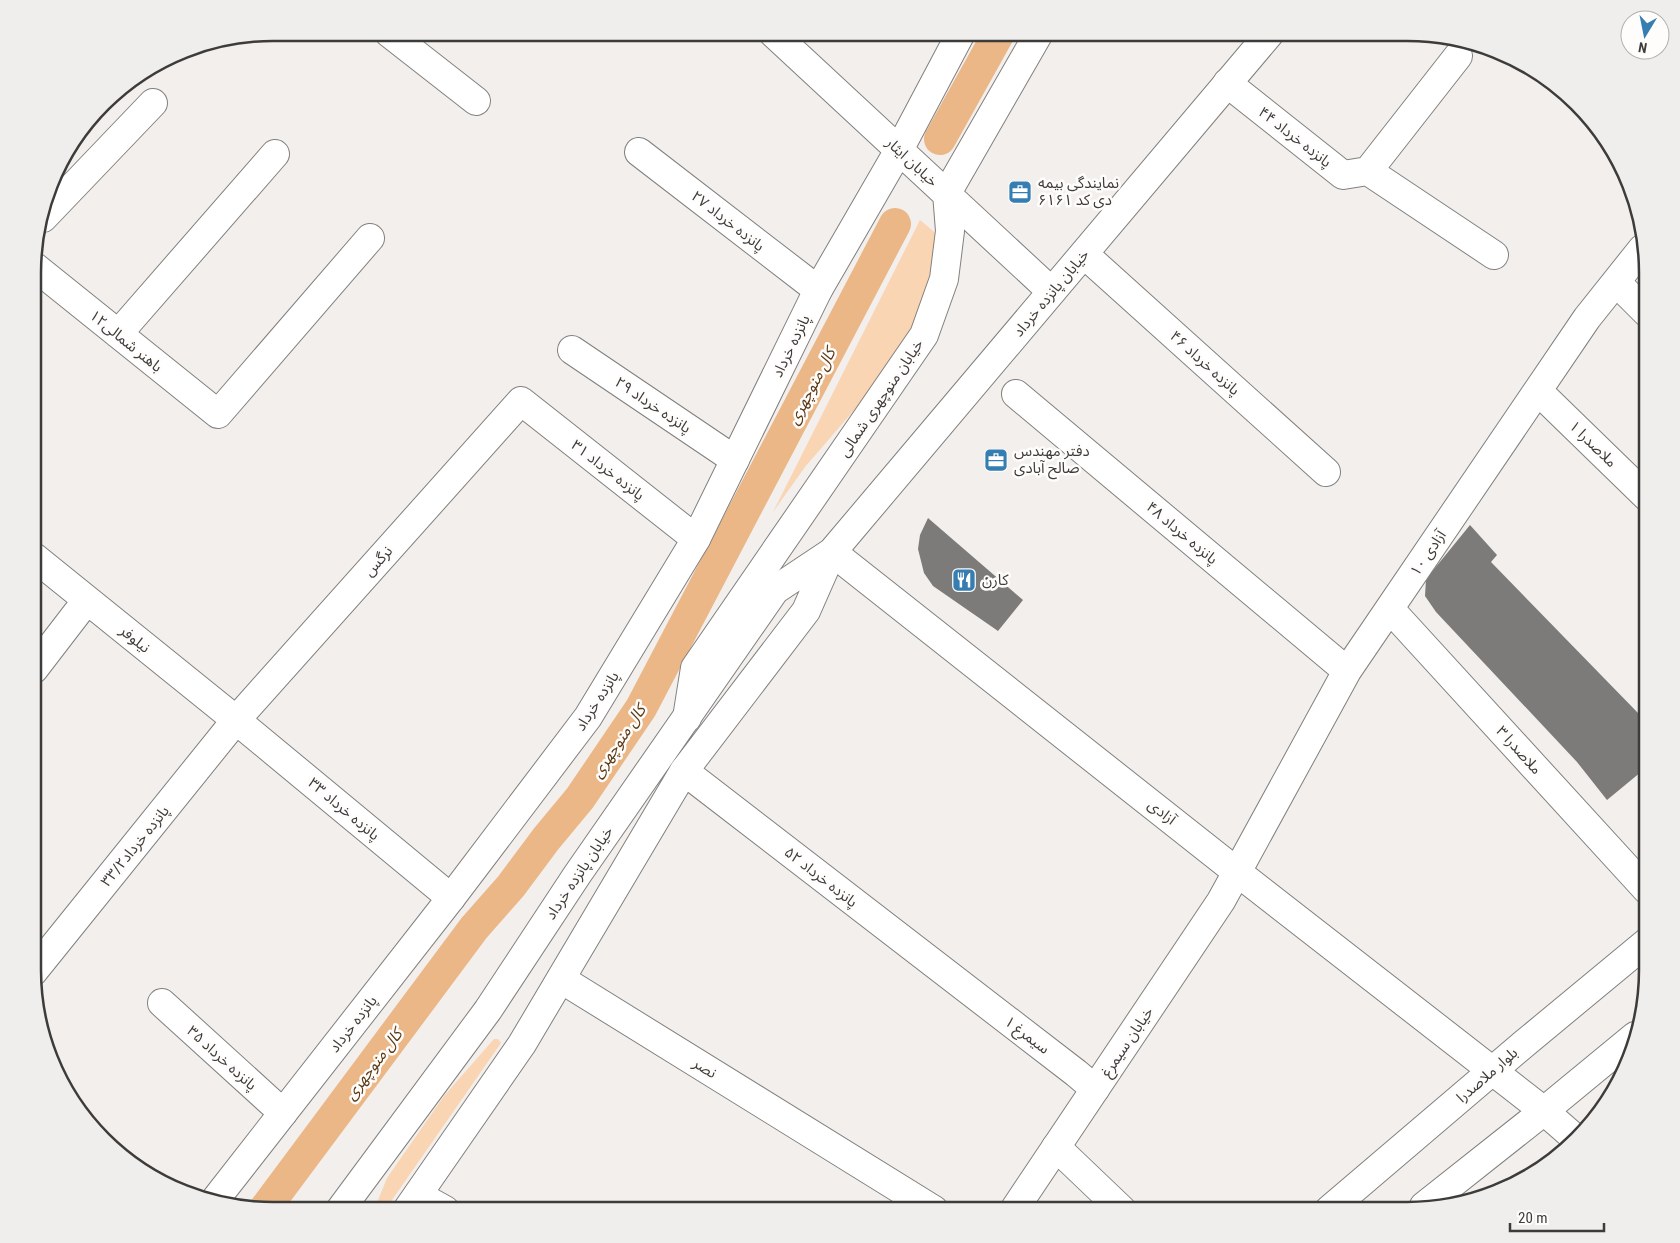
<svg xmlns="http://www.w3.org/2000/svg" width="1680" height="1243" font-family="'Roboto Condensed','Noto Sans Arabic',sans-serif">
	<rect width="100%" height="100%" fill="#f2efed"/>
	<path fill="#fad5b4" d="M 920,220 L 938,235 L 931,282 L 912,331 L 868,394 L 805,467 L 773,512 Z
		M 494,1039 L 498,1039 L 501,1043 L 392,1200 L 385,1210 L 374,1210 L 387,1178 L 444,1096 Z"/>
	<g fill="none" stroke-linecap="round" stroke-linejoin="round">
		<path stroke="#ebb787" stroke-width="32" d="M 940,139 L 999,33
			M 264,1210 L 474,928 L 511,886 L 546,839 L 580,798 L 641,708 L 895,224"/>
	</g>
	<path fill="#7d7b79" d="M 928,518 L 1023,600 L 998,631 L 933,586 L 924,573 L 918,549 L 920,535 Z
		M 1470,525 L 1497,555 L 1491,562 L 1638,713 L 1647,719 L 1647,767 L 1607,800 L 1577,762 L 1436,612 L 1425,596 L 1426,579 Z"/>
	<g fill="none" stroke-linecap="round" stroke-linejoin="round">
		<g stroke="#82807e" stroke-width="30">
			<path id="street" d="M 389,33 L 476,101
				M 1227,83 L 1343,175 L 1368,171
				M 639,152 L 818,290
				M 1368,171 L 1494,255
				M 1368,171 L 1458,56
				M 43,218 L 153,103
				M 1084,254 L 1326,472
				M 35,267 L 218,414 L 370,238
				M 1616,282 L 1647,313
				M 118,334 L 275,154
				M 572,350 L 735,460
				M 1538,391 L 1647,497
				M 1016,394 L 1347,671
				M 34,557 L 236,720 L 451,898
				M 1390,609 L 1647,890
				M 34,669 L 87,600
				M 684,771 L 1076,1073 L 1095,1089
				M 1237,872 L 1347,671 L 1587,318 L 1642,249
				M 33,972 L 236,720 L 521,401 L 696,539
				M 561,979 L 934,1210
				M 162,1003 L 283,1113
				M 1056,1147 L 1122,1210
				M 418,1195 L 445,1210"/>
		</g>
		<g stroke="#82807e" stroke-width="30">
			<path id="secondary" d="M 773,33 L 1051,291
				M 832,552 L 1237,872 L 1544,1111 L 1575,1138
				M 687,718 L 695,668 L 924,335 L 944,279 L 950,231 L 947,193 L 1039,33
				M 215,1200 L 451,898 L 588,717 L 696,539 L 818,290 L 899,150 L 961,33
				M 1424,1206 L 1544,1111 L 1635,1036
				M 1014,1210 L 1221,901 L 1237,872
				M 1329,1210 L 1525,1043 L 1647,942"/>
		</g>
		<g stroke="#82807e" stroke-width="30">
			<path id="primary" d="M 340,1210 L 488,1010 L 577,875 L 775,590 L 832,552 L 1270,33
				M 407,1210 L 522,1044 L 684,771 L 806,611 L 832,552"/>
		</g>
		<use href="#street" stroke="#fff" stroke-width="28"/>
		<use href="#secondary" stroke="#fff" stroke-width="28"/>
		<use href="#primary" stroke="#fff" stroke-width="28"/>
	</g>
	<defs>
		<g id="office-square" transform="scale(1.25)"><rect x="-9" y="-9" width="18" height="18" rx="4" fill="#367db2" stroke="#fffdfb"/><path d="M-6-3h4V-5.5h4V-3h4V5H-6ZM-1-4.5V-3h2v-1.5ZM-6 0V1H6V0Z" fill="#fff"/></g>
		<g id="restaurant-square" transform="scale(1.25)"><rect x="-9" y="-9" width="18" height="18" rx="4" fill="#367db2" stroke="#fffdfb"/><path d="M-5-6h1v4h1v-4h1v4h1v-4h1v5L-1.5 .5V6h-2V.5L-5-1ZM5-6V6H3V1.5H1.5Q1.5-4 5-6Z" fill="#fff"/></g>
	</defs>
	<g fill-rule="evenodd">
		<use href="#office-square" x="1020" y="192"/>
		<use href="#office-square" x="996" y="460"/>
		<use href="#restaurant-square" x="964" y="580"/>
	</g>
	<g text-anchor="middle" stroke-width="5" stroke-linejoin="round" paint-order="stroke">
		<g font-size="15" fill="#3d3c3b" stroke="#fffdfb">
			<text transform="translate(1295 137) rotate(38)" y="5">پانزده خرداد ۴۴</text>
			<text transform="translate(912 162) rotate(43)" y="5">خیابان ایثار</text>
			<text transform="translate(728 221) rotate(38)" y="5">پانزده خرداد ۲۷</text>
			<text transform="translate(1051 293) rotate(-50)" y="5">خیابان پانزده خرداد</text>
			<text transform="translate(126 341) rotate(39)" y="5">باهنر شمالی۱۲</text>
			<text transform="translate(791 346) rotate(-64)" y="5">پانزده خرداد</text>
			<text transform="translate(1205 363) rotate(42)" y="5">پانزده خرداد ۴۶</text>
			<text transform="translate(881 398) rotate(-56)" y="5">خیابان منوچهری شمالی</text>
			<text transform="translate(653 405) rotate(34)" y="5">پانزده خرداد ۲۹</text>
			<text transform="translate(1593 444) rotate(44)" y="5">ملاصدرا ۱</text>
			<text transform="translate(608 470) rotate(38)" y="5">پانزده خرداد ۳۱</text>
			<text transform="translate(1182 533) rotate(40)" y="5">پانزده خرداد ۴۸</text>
			<text transform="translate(1428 553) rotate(-56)" y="5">آزادی ۱۰</text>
			<text transform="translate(378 561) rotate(-48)" y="5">نرگس</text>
			<text transform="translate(135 639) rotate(39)" y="5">نیلوفر</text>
			<text transform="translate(597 701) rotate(-57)" y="5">پانزده خرداد</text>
			<text transform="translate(1519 750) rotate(48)" y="5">ملاصدرا ۳</text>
			<text transform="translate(344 809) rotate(40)" y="5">پانزده خرداد ۳۳</text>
			<text transform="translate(1162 812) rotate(38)" y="5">آزادی</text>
			<text transform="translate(135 846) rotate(-51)" y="5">پانزده خرداد۳۳/۲</text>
			<text transform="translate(579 873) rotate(-56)" y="5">خیابان پانزده خرداد</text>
			<text transform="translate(821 877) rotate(38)" y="5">پانزده خرداد ۵۲</text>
			<text transform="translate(353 1024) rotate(-52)" y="5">پانزده خرداد</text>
			<text transform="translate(1027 1035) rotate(37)" y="5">سیمرغ ۱</text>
			<text transform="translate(1127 1042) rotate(-56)" y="5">خیابان سیمرغ</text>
			<text transform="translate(222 1058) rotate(42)" y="5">پانزده خرداد ۳۵</text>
			<text transform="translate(705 1068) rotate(32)" y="5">نصر</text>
			<text transform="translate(1487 1075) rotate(-41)" y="5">بلوار ملاصدرا</text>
		</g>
		<g font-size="15" fill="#3d3c3b" stroke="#fffdfb" text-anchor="start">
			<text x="1038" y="188">نمایندگی بیمه<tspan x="1038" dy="17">دی کد ۶۱۶۱</tspan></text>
			<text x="1014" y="456">دفتر مهندس<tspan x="1014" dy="17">صالح آبادی</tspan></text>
			<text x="982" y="585">کارن</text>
		</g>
		<g font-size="16" font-style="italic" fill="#5d3a16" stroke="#fffdfb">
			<text transform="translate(811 386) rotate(-62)" y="6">کال منوچهری</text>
			<text transform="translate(618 741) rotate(-56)" y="6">کال منوچهری</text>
			<text transform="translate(373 1064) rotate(-53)" y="6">کال منوچهری</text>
		</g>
	</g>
	<path d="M0 0H1680V1243H0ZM273 41H1407A232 232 0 0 1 1639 273V970A232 232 0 0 1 1407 1202H273A232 232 0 0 1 41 970V273A232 232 0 0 1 273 41Z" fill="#efeeec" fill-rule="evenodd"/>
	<path fill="none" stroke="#3d3c3b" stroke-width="2.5" d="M273 41H1407A232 232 0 0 1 1639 273V970A232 232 0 0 1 1407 1202H273A232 232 0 0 1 41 970V273A232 232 0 0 1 273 41Z"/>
	<g transform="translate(1645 35) rotate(190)"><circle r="24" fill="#fffdfb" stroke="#b1b0ae"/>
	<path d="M0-4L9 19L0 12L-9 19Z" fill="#367db2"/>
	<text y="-8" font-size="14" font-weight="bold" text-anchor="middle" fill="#3d3c3b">N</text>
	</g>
	<path d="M1510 1223v8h94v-8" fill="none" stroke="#3d3c3b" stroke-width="2.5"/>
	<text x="1518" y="1223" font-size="15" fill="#3d3c3b" stroke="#fffdfb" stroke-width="4" paint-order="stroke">20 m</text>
</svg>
